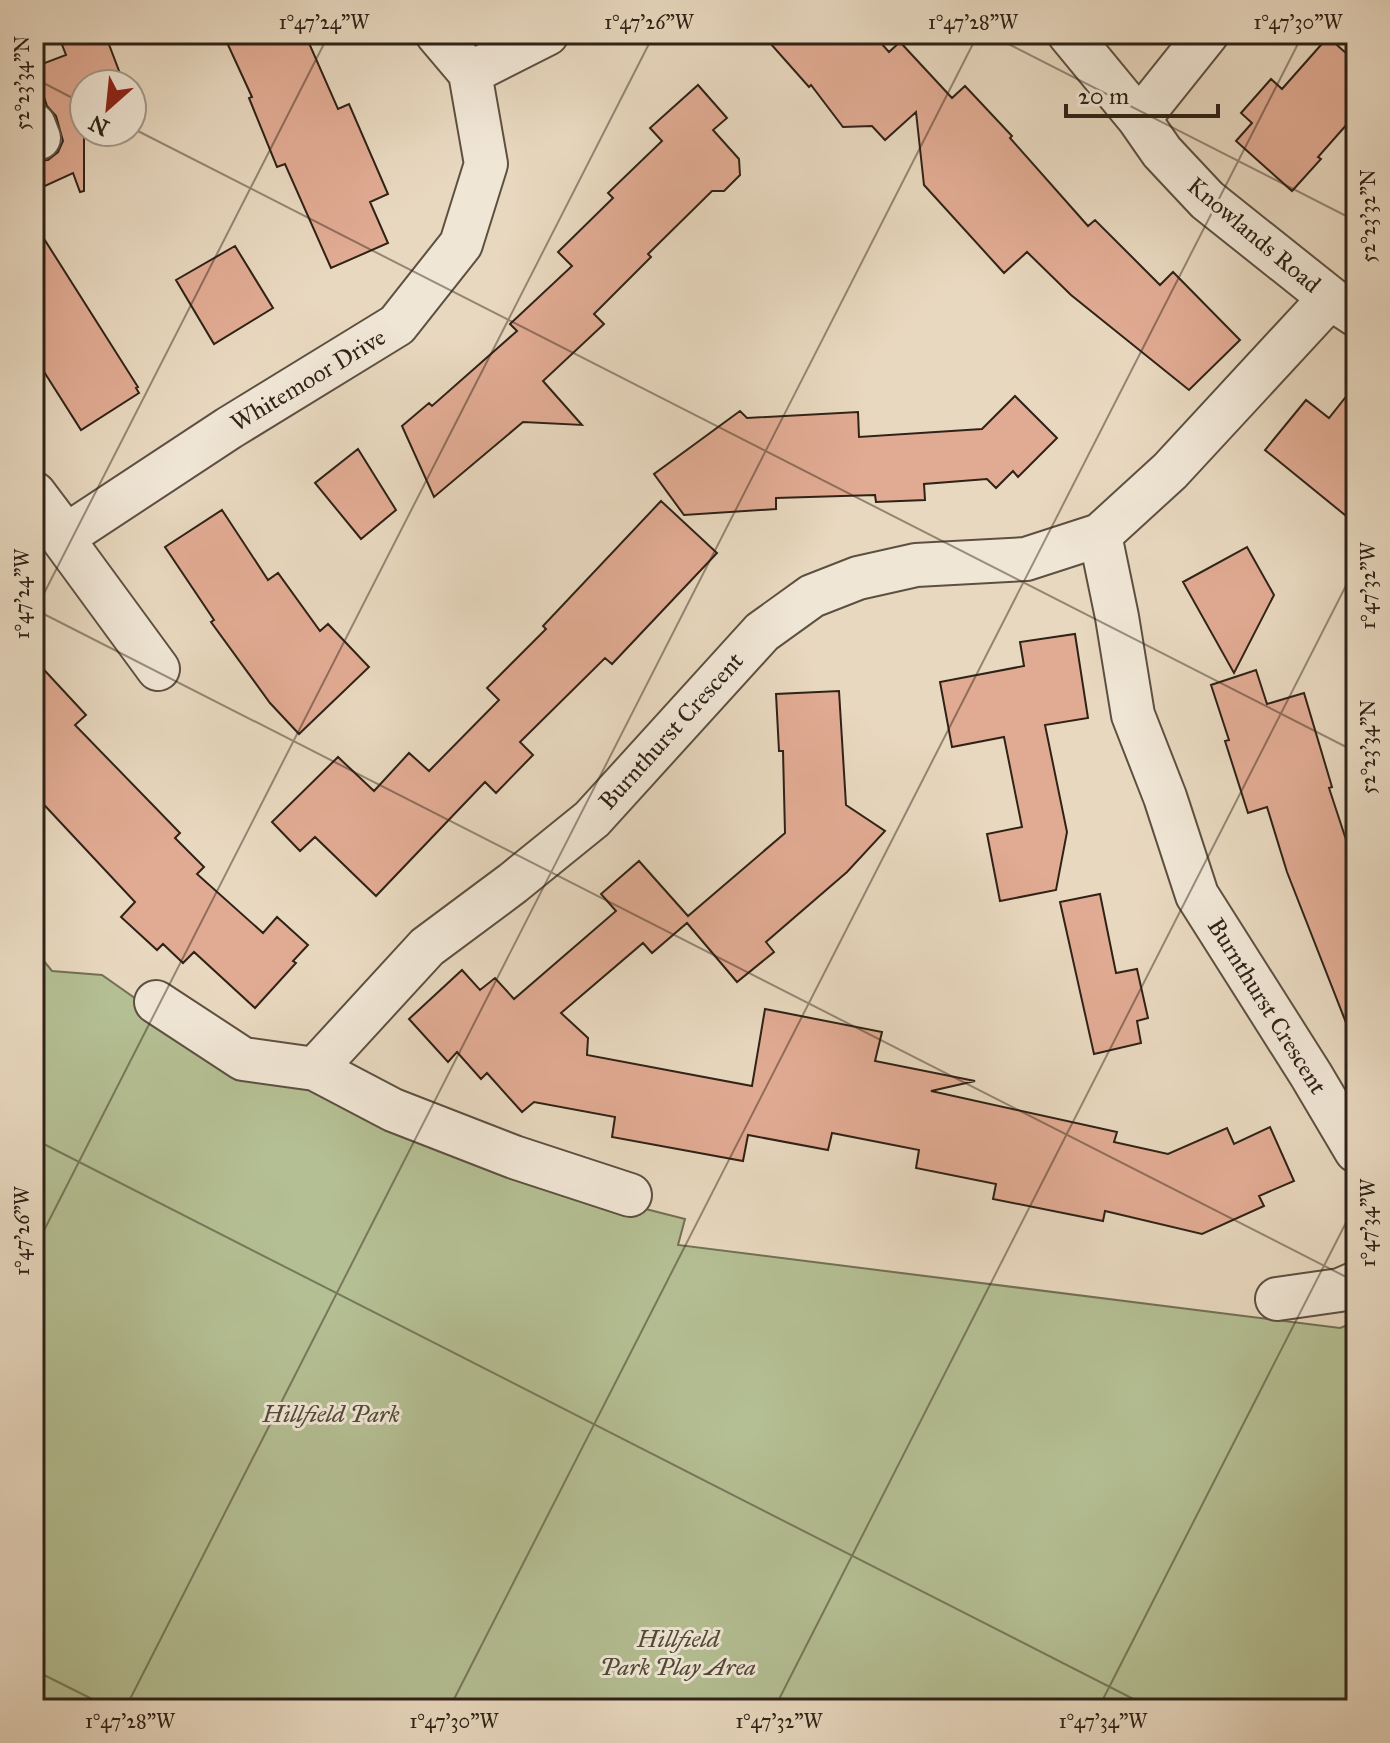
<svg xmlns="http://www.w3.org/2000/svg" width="1390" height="1743" font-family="'IM FELL Great Primer',serif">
	<rect width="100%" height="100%" fill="#e8d8bf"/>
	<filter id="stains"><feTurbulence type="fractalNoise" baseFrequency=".0025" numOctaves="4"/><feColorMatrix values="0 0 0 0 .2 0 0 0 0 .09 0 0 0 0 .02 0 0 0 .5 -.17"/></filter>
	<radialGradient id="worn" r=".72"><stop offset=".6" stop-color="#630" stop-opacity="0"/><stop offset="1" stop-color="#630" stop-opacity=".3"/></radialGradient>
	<path fill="#b4bf93" stroke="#727055" stroke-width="2" d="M 34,949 L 52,971 L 102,975 L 243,1074 L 308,1088 L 532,1180 L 685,1219 L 678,1245 L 1340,1328 L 1356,1322 L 1356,1709 L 34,1709 Z"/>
	<path fill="#e1ab93" stroke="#2f2217" stroke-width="2" d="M 82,34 L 105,34 L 124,84 L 84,84 L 84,191 L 80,192 L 73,173 L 34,191 L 34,161 L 48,160 L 58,152 L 63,141 L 56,116 L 47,106 L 34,67 L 66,55 L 61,42 Z
		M 223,34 L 305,34 L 338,109 L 349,104 L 388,194 L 370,202 L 388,243 L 331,268 L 285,164 L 277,167 L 249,98 L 252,97 Z
		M 762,34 L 873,34 L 889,52 L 900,42 L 952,98 L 965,86 L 1012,136 L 1010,138 L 1088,226 L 1095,220 L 1160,285 L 1173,272 L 1240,340 L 1189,390 L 1071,295 L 1027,252 L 1004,273 L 924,185 L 916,112 L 885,140 L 872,126 L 843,127 L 811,85 L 809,87 Z
		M 1328,37 L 1356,62 L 1356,114 L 1318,157 L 1321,159 L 1292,191 L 1236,141 L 1252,123 L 1241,113 L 1271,79 L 1282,89 Z
		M 698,85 L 727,118 L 713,130 L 739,159 L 740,175 L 724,191 L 712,191 L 648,254 L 651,257 L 594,314 L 604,324 L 543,381 L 582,425 L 523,422 L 434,497 L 402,426 L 429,403 L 432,406 L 517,331 L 510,324 L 572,266 L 558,252 L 613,198 L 608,193 L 662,141 L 650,128 Z
		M 34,223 L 138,387 L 136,388 L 139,393 L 81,430 L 34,356 Z
		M 235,246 L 273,308 L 214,344 L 176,280 Z
		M 1356,384 L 1356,524 L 1265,450 L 1306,400 L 1329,418 Z
		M 1015,396 L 1057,438 L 1018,477 L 1013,471 L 996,488 L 987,479 L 924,484 L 925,500 L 876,502 L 875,495 L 776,498 L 776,509 L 684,515 L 654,474 L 740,411 L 747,418 L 858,412 L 859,437 L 982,429 Z
		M 358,449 L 396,510 L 361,539 L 315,483 Z
		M 661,501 L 717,553 L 612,664 L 605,658 L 520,742 L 533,755 L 496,793 L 485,782 L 376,896 L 315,837 L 300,851 L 272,822 L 338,757 L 374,791 L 409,753 L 429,771 L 499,700 L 487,688 L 546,629 L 543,626 Z
		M 222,510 L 268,580 L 278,573 L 320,631 L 328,624 L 369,667 L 299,734 L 270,703 L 211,622 L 214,620 L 165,547 Z
		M 1247,547 L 1274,595 L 1234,673 L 1183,582 Z
		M 1075,634 L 1088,718 L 1045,725 L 1067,832 L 1056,890 L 1000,901 L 987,834 L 1022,827 L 1004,737 L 952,747 L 940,682 L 1024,666 L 1020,642 Z
		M 34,659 L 86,715 L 75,725 L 180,833 L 175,838 L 204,867 L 197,874 L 263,933 L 277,917 L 308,945 L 293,961 L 296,963 L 255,1008 L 194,952 L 183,963 L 163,944 L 157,950 L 121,917 L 135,902 L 34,794 Z
		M 1256,670 L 1267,704 L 1304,693 L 1332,787 L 1329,788 L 1356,870 L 1356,1038 L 1352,1038 L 1287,872 L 1267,807 L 1248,813 L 1225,741 L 1229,740 L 1211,685 Z
		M 839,691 L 846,805 L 885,831 L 847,872 L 766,942 L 774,952 L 737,982 L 687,923 L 652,953 L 643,943 L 561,1013 L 588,1038 L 587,1055 L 752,1086 L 765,1009 L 882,1032 L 875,1061 L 975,1081 L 931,1091 L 1117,1132 L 1114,1142 L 1168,1154 L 1227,1128 L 1234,1144 L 1270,1127 L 1294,1181 L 1259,1196 L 1264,1206 L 1202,1234 L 1105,1211 L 1103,1221 L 993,1199 L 996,1184 L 916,1168 L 919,1150 L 832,1133 L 828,1150 L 748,1135 L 743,1161 L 612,1137 L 615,1117 L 534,1102 L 522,1112 L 487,1073 L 481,1079 L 457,1052 L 448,1062 L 409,1019 L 462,970 L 480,990 L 495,978 L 514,999 L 616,911 L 601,894 L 639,861 L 688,916 L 785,833 L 783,751 L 779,751 L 776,694 Z
		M 1100,894 L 1116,973 L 1137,969 L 1148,1018 L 1137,1021 L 1141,1043 L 1094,1054 L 1060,902 Z"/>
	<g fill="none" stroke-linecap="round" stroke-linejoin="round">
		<g stroke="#5d5041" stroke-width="46">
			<path id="street" d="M 1069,34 L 1139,119 L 1162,152 L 1207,200 L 1330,298 L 1356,315
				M 470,73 L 547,34
				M 1139,119 L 1207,34
				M 34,125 L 39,138
				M 34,493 L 59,526 L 62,538
				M 1100,535 L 1117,617 L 1133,715 L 1165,797 L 1197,895 L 1311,1075 L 1356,1151
				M 158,669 L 62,538 L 229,428 L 397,325 L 461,244 L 486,164 L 470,73 L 437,34
				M 156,1002 L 243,1059 L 315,1069
				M 630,1195 L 514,1157 L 393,1110 L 315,1069 L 427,947 L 513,883 L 592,819 L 762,632 L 812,596 L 858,578 L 916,565 L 1026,559 L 1100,535 L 1170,471 L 1330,298
				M 1277,1299 L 1340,1290 L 1356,1283"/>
		</g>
		<use href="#street" stroke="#f0e6d5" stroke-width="42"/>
	</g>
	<path fill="none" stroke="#2f2217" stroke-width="2" stroke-opacity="0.45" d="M 989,34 L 1356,221M 34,78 L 84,104M 132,128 L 1356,752M 34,609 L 1356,1282M 34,613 L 329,34M 34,1139 L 1153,1709M 34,1250 L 654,34M 34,1670 L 112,1709M 125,1709 L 978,34M 449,1709 L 1303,34M 774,1709 L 1356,566M 1098,1709 L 1356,1203"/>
	<g text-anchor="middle" stroke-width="6" stroke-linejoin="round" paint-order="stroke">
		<g font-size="24" fill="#2f2217" stroke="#f0e6d5">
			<text transform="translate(1254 235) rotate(40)" y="8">Knowlands Road</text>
			<text transform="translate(308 380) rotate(-31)" y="8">Whitemoor Drive</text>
			<text transform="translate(671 731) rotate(-48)" y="8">Burnthurst Crescent</text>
			<text transform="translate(1267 1006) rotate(58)" y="8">Burnthurst Crescent</text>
		</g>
		<g font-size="24" font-style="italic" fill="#504936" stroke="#f0e6d5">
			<text x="331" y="1422">Hillfield Park</text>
			<text x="678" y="1647">Hillfield<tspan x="678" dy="28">Park Play Area</tspan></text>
		</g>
	</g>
	<rect width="1390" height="1743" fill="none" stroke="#e8d8bf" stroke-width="88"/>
	<g transform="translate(108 108) rotate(207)"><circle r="38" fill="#f0e6d5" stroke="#a39889" stroke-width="2"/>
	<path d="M0-6L14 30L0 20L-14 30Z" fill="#8f2418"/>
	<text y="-12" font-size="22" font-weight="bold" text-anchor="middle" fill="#2f2217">N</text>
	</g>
	<path d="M1066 104v12h152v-12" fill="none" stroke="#2f2217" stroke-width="4"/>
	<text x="1078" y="104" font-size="24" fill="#2f2217" stroke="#f0e6d5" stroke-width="6" paint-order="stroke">20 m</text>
	<rect x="44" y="44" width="1302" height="1655" fill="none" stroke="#2f2217" stroke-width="3"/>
	<g font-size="20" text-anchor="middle" fill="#2f2217">
		<text x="324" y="29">1°47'24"W</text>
		<text x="649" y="29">1°47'26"W</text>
		<text x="973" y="29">1°47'28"W</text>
		<text x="1298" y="29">1°47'30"W</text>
		<text transform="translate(22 83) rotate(-90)" y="7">52°23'34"N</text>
		<text transform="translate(1368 216) rotate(-90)" y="7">52°23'32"N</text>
		<text transform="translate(1368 586) rotate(-90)" y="7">1°47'32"W</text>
		<text transform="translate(22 594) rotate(-90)" y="7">1°47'24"W</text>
		<text transform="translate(1368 747) rotate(-90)" y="7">52°23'34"N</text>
		<text transform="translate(1368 1223) rotate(-90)" y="7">1°47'34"W</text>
		<text transform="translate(22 1231) rotate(-90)" y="7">1°47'26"W</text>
		<text x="130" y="1728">1°47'28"W</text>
		<text x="454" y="1728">1°47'30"W</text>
		<text x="779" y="1728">1°47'32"W</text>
		<text x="1103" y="1728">1°47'34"W</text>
	</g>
	<rect width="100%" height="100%" filter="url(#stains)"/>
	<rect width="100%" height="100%" fill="url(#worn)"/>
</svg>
